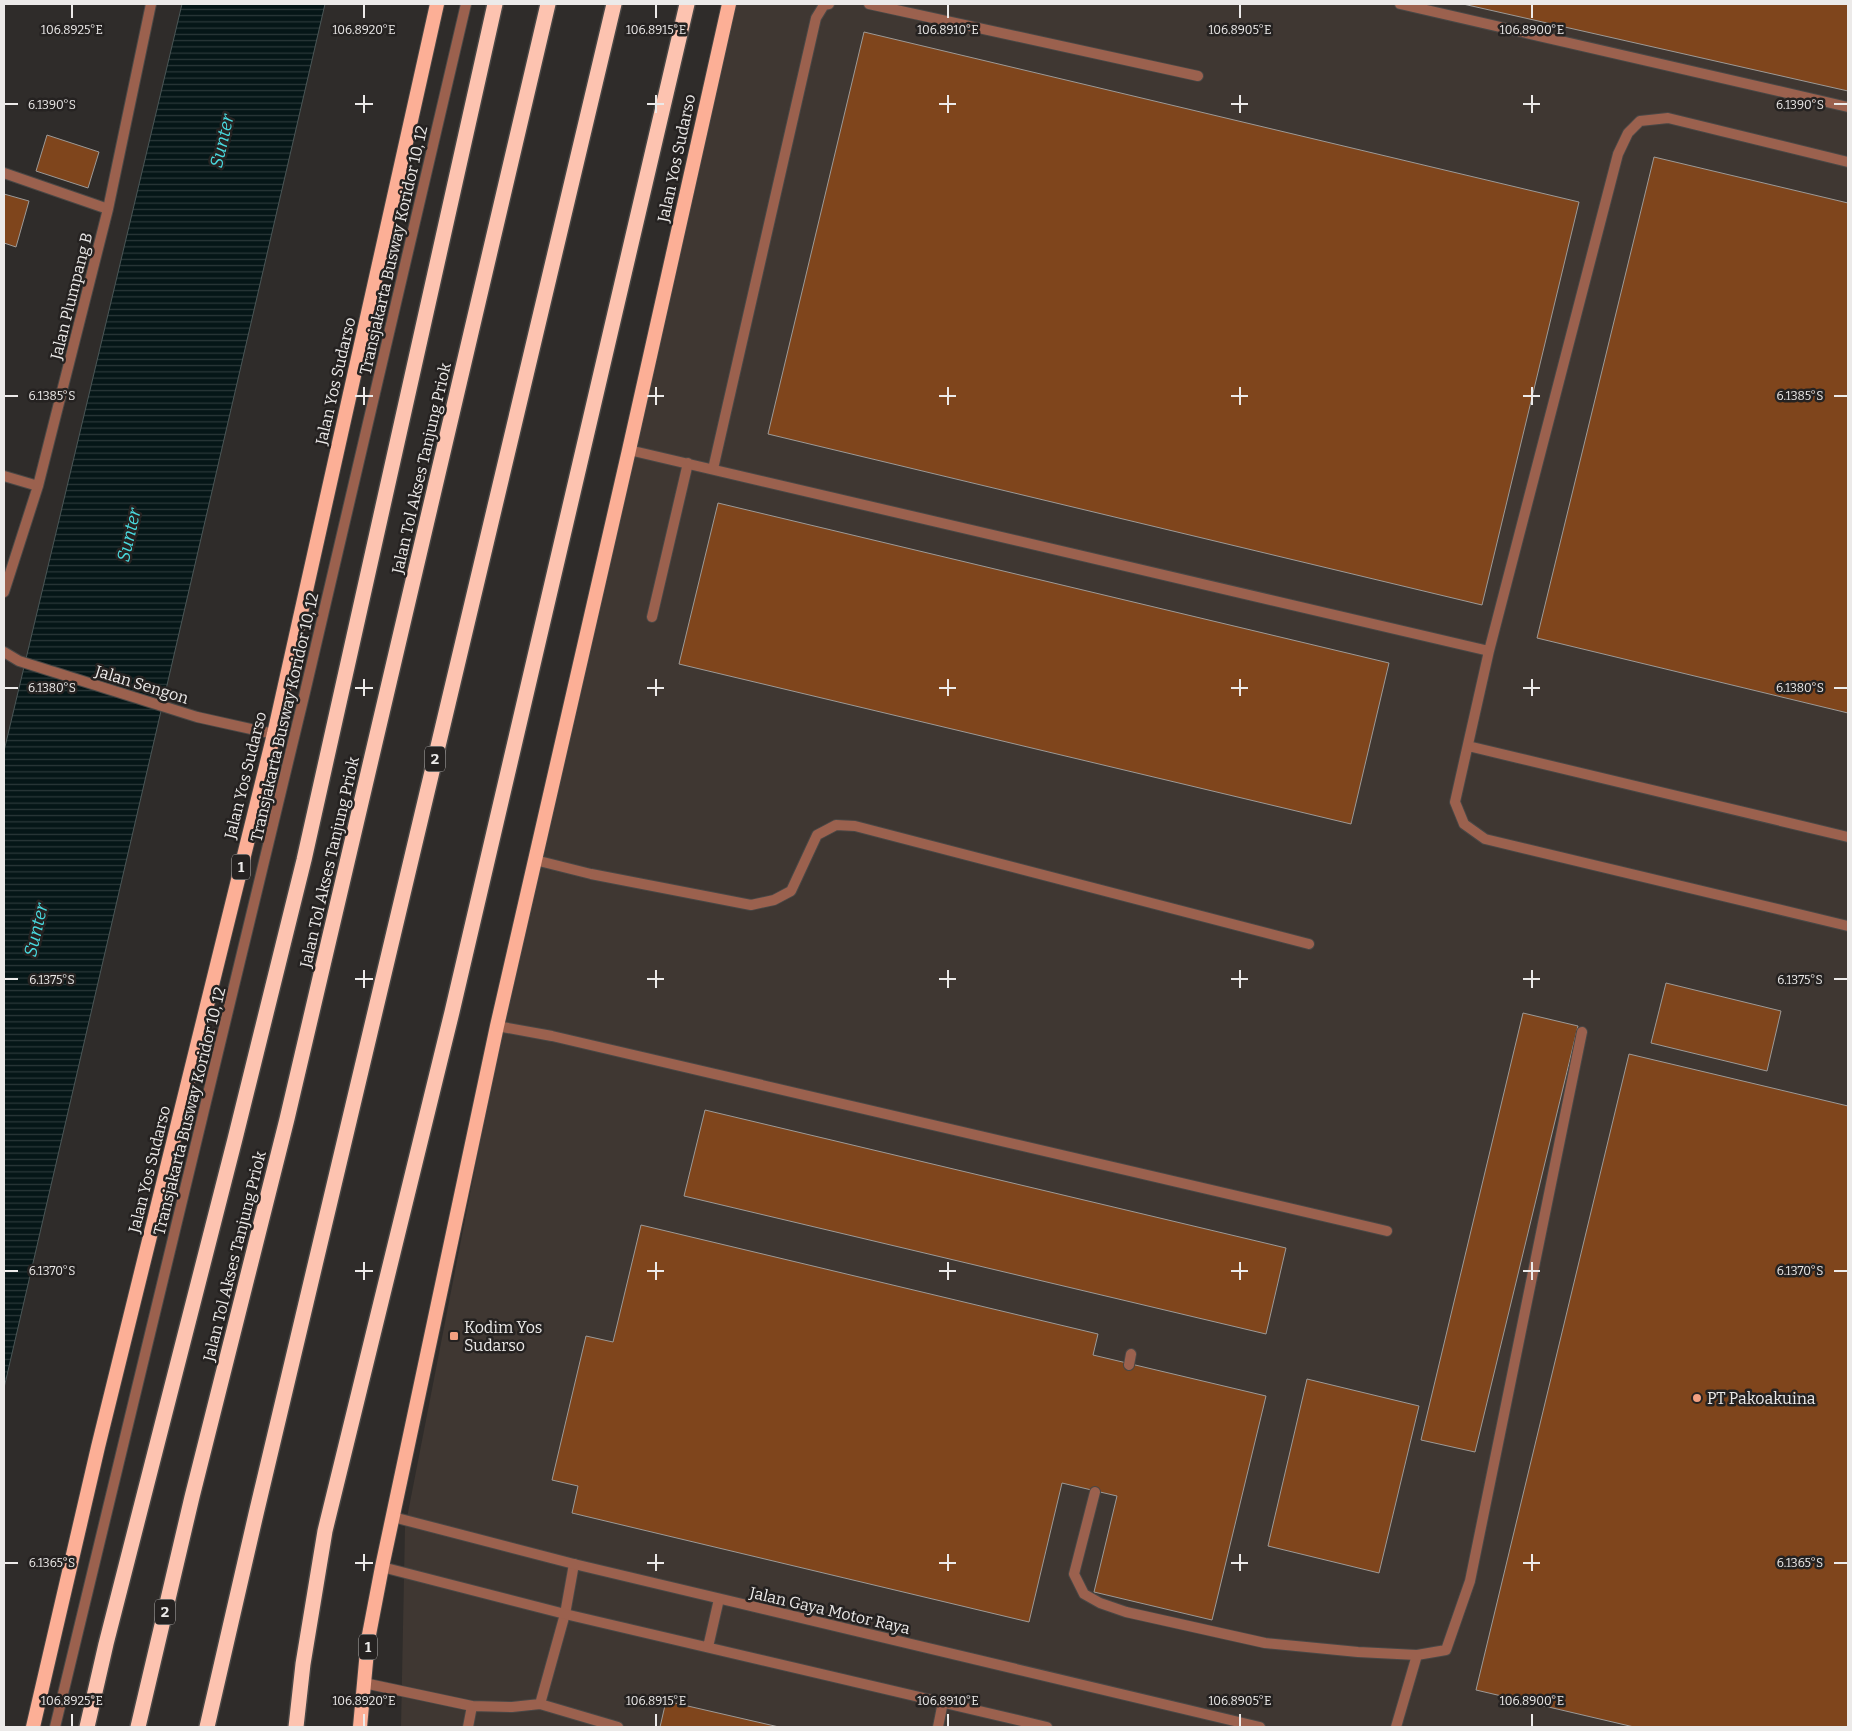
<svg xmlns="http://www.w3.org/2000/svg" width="1852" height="1731" font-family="Bitter,serif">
	<defs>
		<pattern id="water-rules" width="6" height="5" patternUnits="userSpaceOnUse" patternTransform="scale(1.25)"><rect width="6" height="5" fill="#051617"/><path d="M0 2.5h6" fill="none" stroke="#2a3839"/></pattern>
	</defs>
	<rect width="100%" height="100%" fill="#2f2c2a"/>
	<path fill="#3f3732" d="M 729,4 L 1848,4 L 1848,1727 L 401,1727 L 405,1528 L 535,860 Z"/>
	<path fill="url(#water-rules)" stroke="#4a5656" d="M 182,4 L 325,4 L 4,1388 L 4,751 Z"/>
	<path fill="#7f451c" stroke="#9d9a97" d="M 1463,4 L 1848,4 L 1848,91 Z
		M 864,32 L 1579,202 L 1482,605 L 768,434 Z
		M 47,135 L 99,152 L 88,188 L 36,171 Z
		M 1654,157 L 1848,203 L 1848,713 L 1537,638 Z
		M 4,194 L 29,201 L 16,247 L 4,243 Z
		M 718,503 L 1389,663 L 1351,824 L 679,664 Z
		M 1666,983 L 1781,1011 L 1767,1071 L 1651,1043 Z
		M 1523,1013 L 1578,1026 L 1475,1452 L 1421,1440 Z
		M 1629,1054 L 1848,1106 L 1848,1727 L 1634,1727 L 1476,1690 Z
		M 705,1110 L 1286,1248 L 1266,1334 L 684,1196 Z
		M 641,1225 L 1098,1334 L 1093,1355 L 1266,1396 L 1212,1620 L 1094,1592 L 1117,1496 L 1062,1483 L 1029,1622 L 572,1513 L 578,1486 L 552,1480 L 586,1336 L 613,1342 Z
		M 1307,1379 L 1419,1406 L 1379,1573 L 1268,1546 Z
		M 666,1701 L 779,1727 L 660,1727 Z"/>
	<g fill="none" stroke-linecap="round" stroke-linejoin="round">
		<g stroke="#494745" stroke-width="12">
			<path id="service" d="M 869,4 L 1198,76
				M 1400,4 L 1848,107
				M 1848,162 L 1668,118 L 1640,121 L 1628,133 L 1618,154 L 1489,651 L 1455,802 L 1464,824 L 1485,839 L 1848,926
				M 629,450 L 1489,651
				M 713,469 L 816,18 L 824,5 L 829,4
				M 652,617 L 688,463
				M 1468,746 L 1848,837
				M 535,860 L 591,874 L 751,905 L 774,900 L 791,891 L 817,835 L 836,825 L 855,826 L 1309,944
				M 497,1026 L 552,1036 L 1387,1231
				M 1129,1365 L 1131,1354
				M 1095,1492 L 1074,1574 L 1084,1594 L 1100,1603 L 1126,1612 L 1265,1643 L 1358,1652 L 1417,1655
				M 574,1564 L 565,1614 L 540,1704 L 618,1727
				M 364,1683 L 472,1706
				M 55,1727 L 305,692 L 466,4
				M 468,1727 L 472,1706 L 512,1707 L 540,1704
				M 938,1727 L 943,1702
				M 1396,1727 L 1417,1655 L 1446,1650 L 1470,1581 L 1582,1032"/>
		</g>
		<g stroke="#494745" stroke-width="12">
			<path id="minor" d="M 4,173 L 108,209
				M 4,476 L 38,486
				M 4,592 L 38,486 L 108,209 L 151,4
				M 4,652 L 19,661 L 197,717 L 274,734"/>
		</g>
		<g stroke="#494745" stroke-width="12">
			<path id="tertiary" d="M 393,1517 L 574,1564 L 1260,1727
				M 382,1567 L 565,1614 L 1047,1727
				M 708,1647 L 719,1599"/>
		</g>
		<g stroke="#494745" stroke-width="16">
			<path id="trunk" d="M 33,1727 L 98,1447 L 274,734 L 437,4
				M 360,1727 L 368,1640 L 382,1567 L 497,1026 L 629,450 L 729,4"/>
		</g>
		<g stroke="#494745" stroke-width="18">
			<path id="motorway" d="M 87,1727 L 106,1644 L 235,1139 L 304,860 L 495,4
				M 138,1727 L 192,1497 L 287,1119 L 548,4
				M 207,1727 L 256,1514 L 614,4
				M 296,1727 L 303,1664 L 325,1531 L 452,1012 L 687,4"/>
		</g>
		<use href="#service" stroke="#9b614e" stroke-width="10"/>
		<use href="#minor" stroke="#9b614e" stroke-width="10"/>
		<use href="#tertiary" stroke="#9b614e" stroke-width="10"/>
		<use href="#trunk" stroke="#fcaf96" stroke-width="14"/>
		<use href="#motorway" stroke="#fdc3b0" stroke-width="15"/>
	</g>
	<path fill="none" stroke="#eceae9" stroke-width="2" d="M 72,5 L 72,18M 364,5 L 364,18M 656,5 L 656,18M 948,5 L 948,18M 1240,5 L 1240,18M 1532,5 L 1532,18M 364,95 L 364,113M 656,95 L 656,113M 948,95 L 948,113M 1240,95 L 1240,113M 1532,95 L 1532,113M 5,104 L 18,104M 355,104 L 373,104M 647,104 L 664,104M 939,104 L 956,104M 1231,104 L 1248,104M 1523,104 L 1540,104M 1834,104 L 1847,104M 364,387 L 364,405M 656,387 L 656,405M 948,387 L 948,405M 1240,387 L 1240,405M 1532,387 L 1532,405M 5,396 L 18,396M 355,396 L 373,396M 647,396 L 664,396M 939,396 L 956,396M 1231,396 L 1248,396M 1523,396 L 1540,396M 1834,396 L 1847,396M 364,679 L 364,696M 656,679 L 656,696M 948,679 L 948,696M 1240,679 L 1240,696M 1532,679 L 1532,696M 5,688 L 18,688M 355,688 L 373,688M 647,688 L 664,688M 939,688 L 956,688M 1231,688 L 1248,688M 1523,688 L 1540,688M 1834,688 L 1847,688M 364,970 L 364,988M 656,970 L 656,988M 948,970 L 948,988M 1240,970 L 1240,988M 1532,970 L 1532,988M 5,979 L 18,979M 355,979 L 373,979M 647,979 L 664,979M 939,979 L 956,979M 1231,979 L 1248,979M 1523,979 L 1540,979M 1834,979 L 1847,979M 364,1262 L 364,1280M 656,1262 L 656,1280M 948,1262 L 948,1280M 1240,1262 L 1240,1280M 1532,1262 L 1532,1280M 5,1271 L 18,1271M 355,1271 L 373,1271M 647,1271 L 664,1271M 939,1271 L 956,1271M 1231,1271 L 1248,1271M 1523,1271 L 1540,1271M 1834,1271 L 1847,1271M 364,1554 L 364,1571M 656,1554 L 656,1571M 948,1554 L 948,1571M 1240,1554 L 1240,1571M 1532,1554 L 1532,1571M 5,1563 L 18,1563M 355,1563 L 373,1563M 647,1563 L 664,1563M 939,1563 L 956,1563M 1231,1563 L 1248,1563M 1523,1563 L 1540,1563M 1834,1563 L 1847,1563M 72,1714 L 72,1726M 364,1714 L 364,1726M 656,1714 L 656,1726M 948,1714 L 948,1726M 1240,1714 L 1240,1726M 1532,1714 L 1532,1726"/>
	<g fill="#f3a081" stroke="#252221" stroke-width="2">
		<rect x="449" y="1331" width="10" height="10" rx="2.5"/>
		<circle cx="1697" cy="1398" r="5"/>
	</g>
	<g text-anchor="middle" stroke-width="5" stroke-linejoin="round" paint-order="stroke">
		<g fill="#252221" stroke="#b0aead" stroke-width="1">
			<rect x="425" y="746.5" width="20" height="25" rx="4"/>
			<rect x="232" y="854.5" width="18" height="25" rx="4"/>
			<rect x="155" y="1599.5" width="20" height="25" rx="4"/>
			<rect x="359" y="1634.5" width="18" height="25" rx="4"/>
		</g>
		<g font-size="15" font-weight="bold" fill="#eceae9">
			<text x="435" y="764">2</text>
			<text x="241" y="872">1</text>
			<text x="165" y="1617">2</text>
			<text x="368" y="1652">1</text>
		</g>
		<g font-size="16" fill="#eceae9" stroke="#252221">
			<text transform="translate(676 158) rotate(-78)" y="6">Jalan Yos Sudarso</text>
			<text transform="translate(393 250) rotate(-77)" y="6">Transjakarta Busway Koridor 10, 12</text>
			<text transform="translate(71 296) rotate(-76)" y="6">Jalan Plumpang B</text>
			<text transform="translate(335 381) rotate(-77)" y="6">Jalan Yos Sudarso</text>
			<text transform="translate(421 468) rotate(-77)" y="6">Jalan Tol Akses Tanjung Priok</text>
			<text transform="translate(142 684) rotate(17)" y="6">Jalan Sengon</text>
			<text transform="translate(284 717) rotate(-77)" y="6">Transjakarta Busway Koridor 10, 12</text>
			<text transform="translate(245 775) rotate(-76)" y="6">Jalan Yos Sudarso</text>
			<text transform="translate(329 862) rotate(-77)" y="6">Jalan Tol Akses Tanjung Priok</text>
			<text transform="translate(189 1111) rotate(-76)" y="6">Transjakarta Busway Koridor 10, 12</text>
			<text transform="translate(149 1169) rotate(-76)" y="6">Jalan Yos Sudarso</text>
			<text transform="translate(234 1256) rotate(-76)" y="6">Jalan Tol Akses Tanjung Priok</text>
			<text transform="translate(830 1610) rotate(13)" y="6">Jalan Gaya Motor Raya</text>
		</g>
		<g font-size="16" fill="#eceae9" stroke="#252221" text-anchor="start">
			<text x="464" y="1333">Kodim Yos<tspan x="464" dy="18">Sudarso</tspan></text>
			<text x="1707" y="1404">PT Pakoakuina</text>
		</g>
		<g font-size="18" font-style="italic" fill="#49d9de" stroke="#252221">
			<text transform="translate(222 141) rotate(-77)" y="6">Sunter</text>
			<text transform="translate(129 535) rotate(-77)" y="6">Sunter</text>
			<text transform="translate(36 930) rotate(-77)" y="6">Sunter</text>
		</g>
	</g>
	<g font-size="12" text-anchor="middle" fill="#eceae9" stroke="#252221" stroke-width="5" stroke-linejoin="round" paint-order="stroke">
		<text x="72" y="34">106.8925°E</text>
		<text x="364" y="34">106.8920°E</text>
		<text x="656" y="34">106.8915°E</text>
		<text x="948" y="34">106.8910°E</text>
		<text x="1240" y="34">106.8905°E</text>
		<text x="1532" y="34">106.8900°E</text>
		<text x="1800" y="109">6.1390°S</text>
		<text x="52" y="109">6.1390°S</text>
		<text x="1800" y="400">6.1385°S</text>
		<text x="52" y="400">6.1385°S</text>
		<text x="1800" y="692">6.1380°S</text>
		<text x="52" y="692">6.1380°S</text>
		<text x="1800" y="984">6.1375°S</text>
		<text x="52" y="984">6.1375°S</text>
		<text x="1800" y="1275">6.1370°S</text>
		<text x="52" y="1275">6.1370°S</text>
		<text x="52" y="1567">6.1365°S</text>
		<text x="1800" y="1567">6.1365°S</text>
		<text x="72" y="1705">106.8925°E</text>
		<text x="364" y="1705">106.8920°E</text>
		<text x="656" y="1705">106.8915°E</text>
		<text x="948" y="1705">106.8910°E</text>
		<text x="1240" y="1705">106.8905°E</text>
		<text x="1532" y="1705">106.8900°E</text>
	</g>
	<rect width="1852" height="1731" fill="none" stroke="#eceae9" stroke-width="10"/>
</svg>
